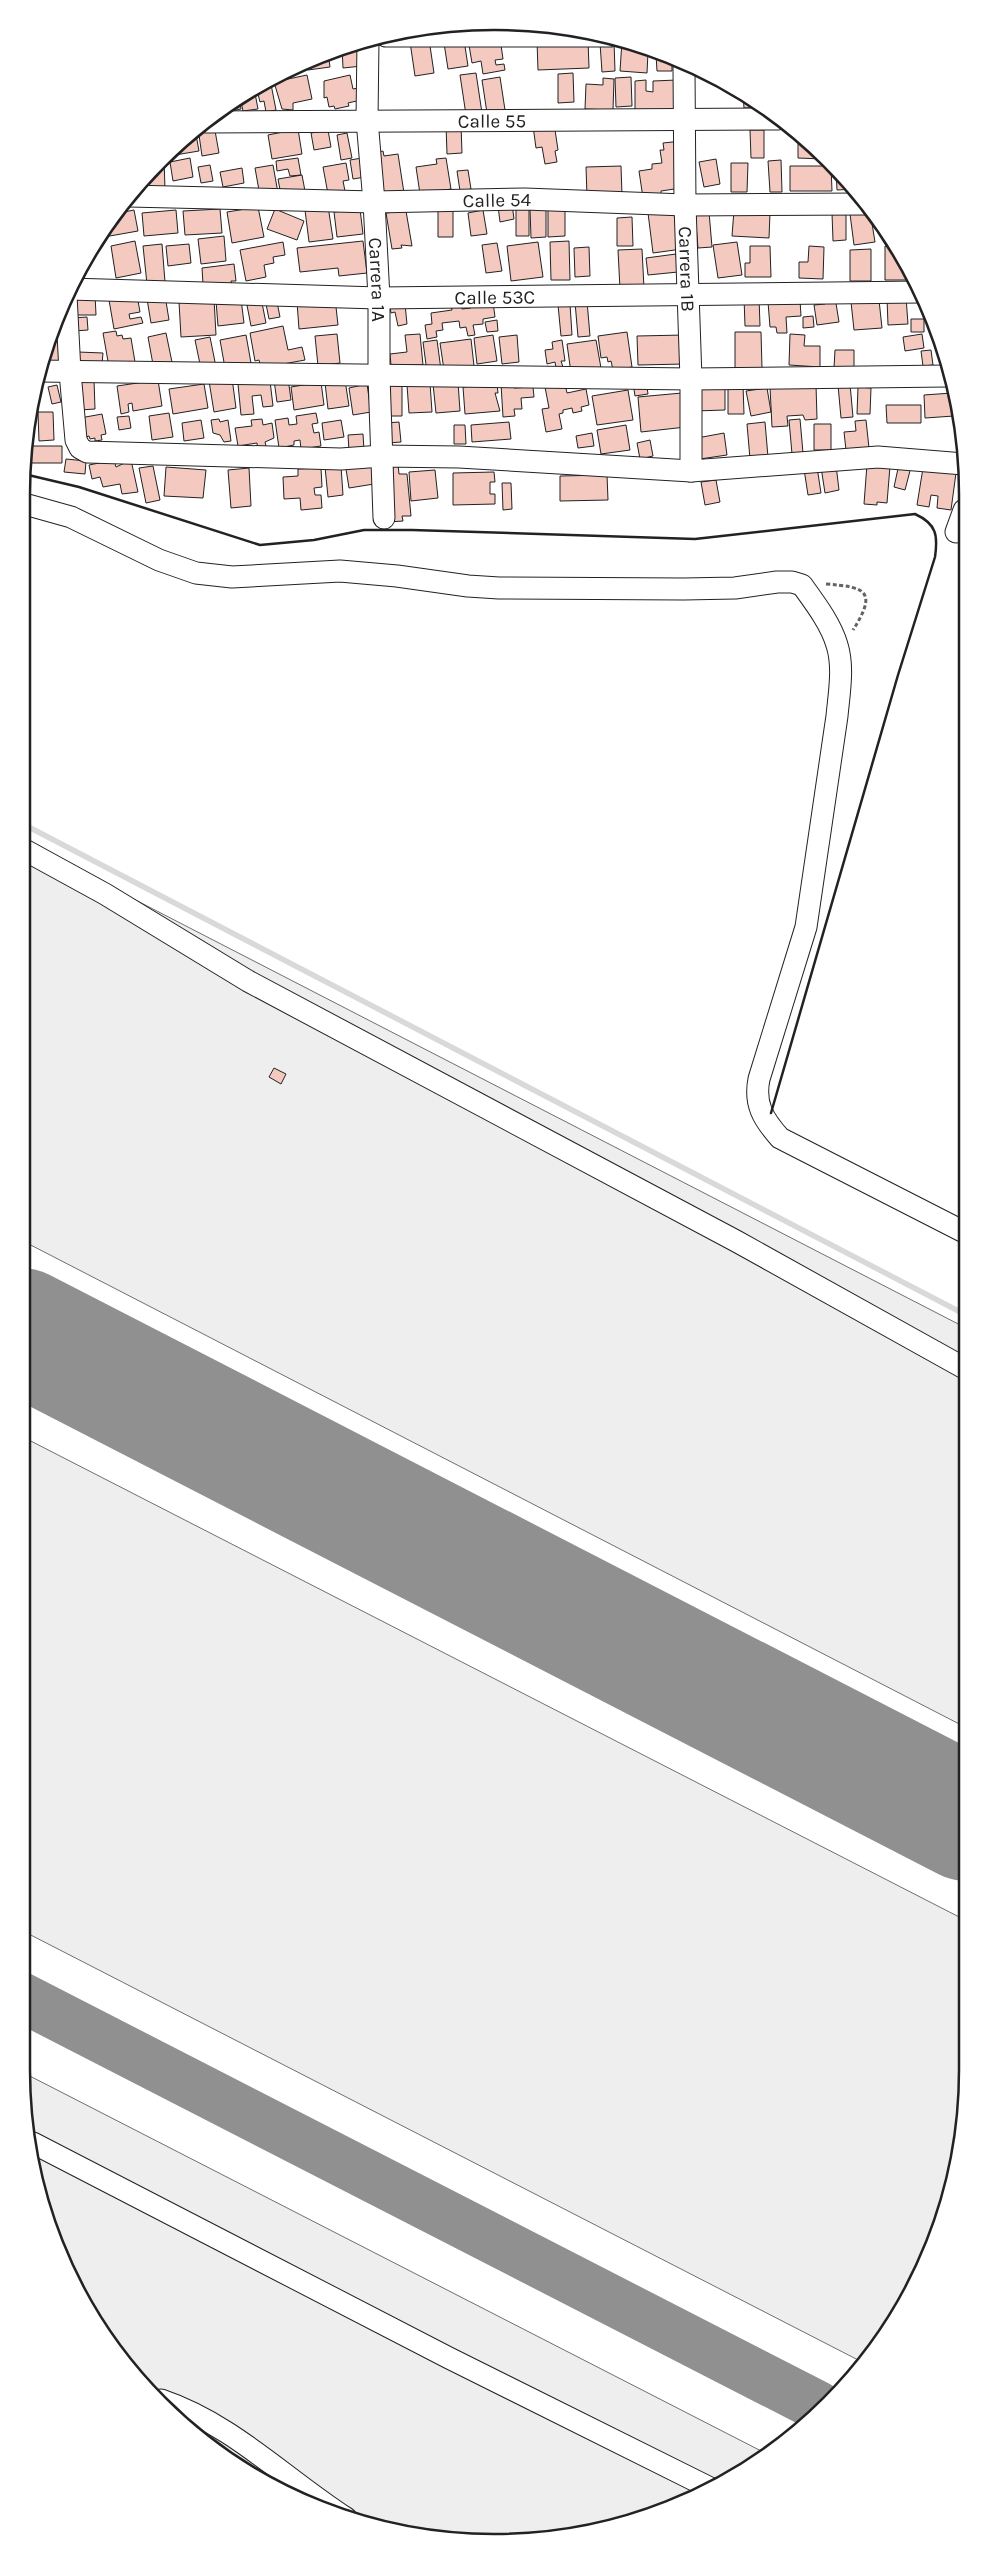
<svg xmlns="http://www.w3.org/2000/svg" width="989" height="2564" font-family="Karla,sans-serif">
	<rect width="100%" height="100%" fill="#fff"/>
	<path fill="#eee" stroke="#6f6f6f" d="M 21,841 L 966,1328 L 967,1728 L 21,1240 Z
		M 21,1436 L 967,1921 L 968,2069 L 952,2192 L 919,2279 L 870,2357 L 864,2363 L 21,1930 Z
		M 22,2072 L 767,2454 L 757,2463 L 676,2507 L 587,2534 L 432,2539 L 343,2518 L 258,2479 L 139,2381 L 85,2306 L 46,2222 Z"/>
	<g fill="none" stroke-linecap="round" stroke-linejoin="round">
		<path stroke="#d9d9d9" stroke-width="5.5" d="M 21,823 L 966,1315"/>
		<path stroke="#909090" stroke-width="50" d="M 21,1997 L 818,2406"/>
		<path stroke="#909090" stroke-width="126" d="M 21,1331 L 967,1818"/>
	</g>
	<path fill="#f3c9c0" stroke="#222" d="M 500,38 L 503,59 L 495,60 L 496,65 L 504,64 L 505,70 L 483,74 L 481,61 L 472,63 L 468,39 Z
		M 429,39 L 434,73 L 415,76 L 410,42 Z
		M 464,40 L 468,66 L 448,69 L 444,43 Z
		M 588,40 L 589,68 L 538,70 L 537,41 Z
		M 622,41 L 648,52 L 647,73 L 620,71 Z
		M 360,42 L 362,66 L 343,68 L 342,47 Z
		M 614,42 L 615,71 L 602,72 L 600,43 Z
		M 328,53 L 330,67 L 308,70 L 307,62 Z
		M 656,55 L 672,62 L 672,71 L 657,71 Z
		M 476,73 L 482,113 L 466,115 L 460,75 Z
		M 573,73 L 574,102 L 558,103 L 558,74 Z
		M 307,75 L 312,99 L 293,103 L 293,110 L 282,109 L 274,82 Z
		M 350,75 L 353,89 L 358,88 L 361,100 L 348,103 L 349,106 L 335,109 L 334,106 L 329,107 L 327,97 L 324,98 L 324,81 Z
		M 500,77 L 505,110 L 487,113 L 482,80 Z
		M 631,77 L 632,106 L 616,107 L 615,78 Z
		M 603,78 L 614,79 L 613,110 L 585,109 L 586,84 L 603,85 Z
		M 270,79 L 276,110 L 266,112 L 264,101 L 260,102 L 256,86 Z
		M 646,80 L 646,91 L 653,92 L 653,81 L 677,80 L 677,111 L 635,111 L 635,81 Z
		M 254,88 L 258,109 L 243,111 L 240,97 Z
		M 743,94 L 757,101 L 764,107 L 744,108 Z
		M 239,98 L 241,109 L 232,111 L 231,107 L 225,108 Z
		M 554,123 L 558,150 L 555,151 L 557,162 L 545,164 L 542,147 L 536,148 L 533,126 Z
		M 214,125 L 219,153 L 202,156 L 198,128 Z
		M 446,125 L 461,125 L 462,153 L 447,154 Z
		M 195,129 L 199,151 L 175,155 L 174,148 Z
		M 298,129 L 302,154 L 272,159 L 268,135 Z
		M 328,130 L 331,147 L 314,150 L 311,133 Z
		M 750,130 L 764,130 L 764,158 L 751,158 Z
		M 347,133 L 352,158 L 341,160 L 337,135 Z
		M 798,137 L 823,159 L 798,158 Z
		M 682,141 L 681,188 L 661,191 L 661,196 L 643,198 L 639,171 L 652,169 L 652,164 L 662,163 L 660,150 L 664,150 L 663,143 Z
		M 383,151 L 384,156 L 398,154 L 404,193 L 380,196 L 374,153 Z
		M 190,158 L 193,177 L 173,181 L 170,162 Z
		M 298,158 L 301,175 L 290,176 L 288,169 L 277,171 L 276,161 Z
		M 362,158 L 365,177 L 353,179 L 350,160 Z
		M 446,158 L 451,189 L 420,194 L 416,167 L 437,164 L 436,159 Z
		M 164,159 L 165,189 L 135,189 L 163,159 Z
		M 716,159 L 720,184 L 704,187 L 699,162 Z
		M 781,160 L 782,192 L 770,192 L 768,161 Z
		M 346,163 L 349,180 L 343,181 L 345,191 L 328,194 L 323,167 Z
		M 731,163 L 748,163 L 747,192 L 731,192 Z
		M 210,165 L 213,181 L 201,183 L 198,167 Z
		M 273,165 L 278,193 L 260,196 L 255,168 Z
		M 621,166 L 622,195 L 587,196 L 586,167 Z
		M 790,166 L 831,166 L 832,191 L 790,191 Z
		M 242,168 L 244,183 L 223,187 L 220,172 Z
		M 468,170 L 471,189 L 460,191 L 457,171 Z
		M 836,170 L 850,183 L 855,189 L 837,190 Z
		M 302,175 L 305,191 L 281,195 L 278,179 Z
		M 512,204 L 514,219 L 500,222 L 498,206 Z
		M 328,206 L 333,239 L 309,242 L 305,210 Z
		M 516,206 L 529,206 L 529,236 L 516,236 Z
		M 258,207 L 264,237 L 232,243 L 227,212 Z
		M 548,207 L 565,207 L 565,236 L 548,237 Z
		M 438,208 L 453,208 L 453,237 L 438,237 Z
		M 546,208 L 546,237 L 531,238 L 530,209 Z
		M 220,209 L 222,233 L 185,235 L 183,211 Z
		M 275,209 L 304,221 L 297,240 L 267,229 Z
		M 360,209 L 363,234 L 337,237 L 334,212 Z
		M 134,210 L 138,231 L 104,237 L 103,232 L 114,214 Z
		M 176,210 L 178,233 L 144,236 L 142,213 Z
		M 483,210 L 487,234 L 471,236 L 468,213 Z
		M 677,210 L 682,249 L 653,253 L 648,213 Z
		M 734,210 L 770,213 L 769,238 L 732,236 Z
		M 406,211 L 412,246 L 401,245 L 402,248 L 392,249 L 386,213 Z
		M 870,211 L 875,242 L 854,245 L 850,214 Z
		M 709,212 L 712,247 L 698,248 L 695,213 Z
		M 832,213 L 846,213 L 846,240 L 833,241 Z
		M 632,217 L 633,246 L 617,246 L 617,218 Z
		M 224,236 L 226,261 L 201,264 L 198,239 Z
		M 135,241 L 141,273 L 116,278 L 111,246 Z
		M 363,241 L 367,273 L 339,276 L 338,268 L 300,272 L 297,248 Z
		M 569,241 L 570,280 L 551,280 L 550,242 Z
		M 283,242 L 285,255 L 273,257 L 274,263 L 264,265 L 266,277 L 246,281 L 240,250 Z
		M 538,242 L 543,277 L 511,281 L 507,246 Z
		M 737,242 L 742,275 L 718,278 L 713,245 Z
		M 497,243 L 502,271 L 486,273 L 482,245 Z
		M 162,244 L 165,282 L 147,284 L 143,246 Z
		M 189,244 L 191,263 L 168,266 L 166,246 Z
		M 750,246 L 770,246 L 771,277 L 745,277 L 745,263 L 750,263 Z
		M 809,246 L 824,247 L 823,279 L 799,278 L 799,262 L 808,262 Z
		M 885,246 L 893,246 L 916,280 L 885,280 Z
		M 589,247 L 590,276 L 575,277 L 574,248 Z
		M 642,249 L 644,288 L 620,289 L 618,250 Z
		M 871,249 L 871,281 L 850,281 L 850,250 Z
		M 676,254 L 678,272 L 648,275 L 646,258 Z
		M 234,264 L 236,281 L 231,281 L 232,287 L 203,284 L 202,268 Z
		M 95,294 L 96,315 L 72,315 L 71,295 Z
		M 137,295 L 140,312 L 129,314 L 130,319 L 141,317 L 143,323 L 114,329 L 109,300 Z
		M 165,295 L 169,320 L 151,323 L 147,299 Z
		M 276,297 L 280,317 L 269,319 L 265,299 Z
		M 744,297 L 759,297 L 760,326 L 745,326 Z
		M 835,297 L 839,322 L 817,325 L 814,305 L 825,304 L 824,298 Z
		M 906,297 L 908,324 L 888,325 L 887,298 Z
		M 261,298 L 266,323 L 251,326 L 246,300 Z
		M 335,298 L 338,325 L 299,329 L 297,302 Z
		M 214,299 L 216,335 L 181,337 L 179,302 Z
		M 241,299 L 244,323 L 218,326 L 216,301 Z
		M 800,300 L 801,316 L 786,317 L 787,333 L 777,333 L 776,327 L 770,327 L 768,302 Z
		M 879,300 L 882,328 L 854,330 L 851,302 Z
		M 587,301 L 590,336 L 578,337 L 575,302 Z
		M 389,302 L 405,304 L 407,324 L 398,326 L 395,312 L 391,313 Z
		M 493,302 L 495,317 L 483,319 L 483,324 L 473,325 L 475,335 L 468,336 L 466,327 L 460,328 L 459,321 L 442,323 L 443,330 L 436,331 L 437,337 L 427,339 L 425,325 L 432,324 L 431,313 L 452,310 L 451,305 L 462,304 L 462,309 L 471,308 L 470,305 Z
		M 570,304 L 572,335 L 561,336 L 558,305 Z
		M 813,316 L 814,327 L 803,328 L 803,317 Z
		M 87,317 L 88,330 L 74,331 L 73,318 Z
		M 911,319 L 924,319 L 924,332 L 911,332 Z
		M 497,320 L 498,331 L 487,332 L 485,322 Z
		M 283,326 L 288,350 L 302,347 L 305,360 L 261,368 L 259,360 L 255,361 L 250,333 Z
		M 116,331 L 117,336 L 122,335 L 123,339 L 131,338 L 136,368 L 109,367 L 103,333 Z
		M 52,332 L 60,332 L 63,362 L 47,364 L 46,349 Z
		M 627,332 L 632,367 L 613,370 L 611,361 L 608,362 L 607,357 L 601,358 L 598,336 Z
		M 735,332 L 761,332 L 762,368 L 735,368 Z
		M 166,333 L 173,367 L 154,370 L 148,337 Z
		M 337,334 L 340,363 L 318,366 L 315,336 Z
		M 420,334 L 423,365 L 391,365 L 390,354 L 407,352 L 405,335 Z
		M 790,334 L 805,335 L 804,346 L 820,346 L 820,367 L 789,365 Z
		M 922,334 L 924,348 L 905,351 L 903,337 Z
		M 246,335 L 251,363 L 225,368 L 220,340 Z
		M 493,335 L 497,361 L 477,364 L 474,338 Z
		M 517,335 L 519,362 L 502,364 L 499,337 Z
		M 684,335 L 685,364 L 638,365 L 637,336 Z
		M 210,337 L 216,367 L 201,369 L 195,340 Z
		M 471,339 L 474,366 L 444,370 L 440,343 Z
		M 437,340 L 441,370 L 427,372 L 423,342 Z
		M 562,340 L 565,361 L 561,361 L 563,367 L 556,368 L 555,362 L 547,364 L 545,350 L 553,349 L 552,342 Z
		M 596,340 L 601,368 L 571,373 L 567,344 Z
		M 835,350 L 854,350 L 854,368 L 834,368 Z
		M 931,350 L 933,365 L 923,366 L 921,351 Z
		M 78,352 L 103,353 L 102,364 L 78,362 Z
		M 232,378 L 236,408 L 214,412 L 209,381 Z
		M 288,378 L 291,400 L 277,402 L 274,380 Z
		M 94,380 L 95,409 L 80,410 L 79,381 Z
		M 158,380 L 162,406 L 133,411 L 132,403 L 128,404 L 129,412 L 121,414 L 117,386 Z
		M 345,380 L 349,406 L 328,409 L 325,383 Z
		M 646,380 L 648,394 L 635,396 L 633,383 Z
		M 270,381 L 273,406 L 263,407 L 261,395 L 252,396 L 254,414 L 241,415 L 238,384 Z
		M 389,381 L 402,381 L 402,416 L 389,416 Z
		M 321,382 L 324,405 L 294,410 L 291,387 Z
		M 458,382 L 460,411 L 436,413 L 433,384 Z
		M 430,383 L 432,412 L 409,413 L 407,385 Z
		M 514,383 L 514,388 L 533,387 L 534,397 L 521,398 L 522,409 L 514,409 L 515,416 L 503,417 L 501,384 Z
		M 204,384 L 208,408 L 173,414 L 169,389 Z
		M 367,384 L 371,412 L 353,415 L 349,388 Z
		M 497,384 L 498,393 L 495,393 L 500,411 L 465,414 L 463,387 Z
		M 565,384 L 567,393 L 586,389 L 589,405 L 581,407 L 582,411 L 573,413 L 572,408 L 563,410 L 563,413 L 559,414 L 562,429 L 546,432 L 542,409 L 549,408 L 545,387 Z
		M 850,384 L 853,417 L 841,418 L 838,385 Z
		M 57,385 L 61,402 L 52,404 L 48,387 Z
		M 728,385 L 743,385 L 744,414 L 728,414 Z
		M 816,385 L 817,419 L 805,420 L 803,415 L 787,416 L 788,426 L 772,427 L 770,387 Z
		M 725,386 L 725,410 L 695,411 L 694,387 Z
		M 858,387 L 871,388 L 870,414 L 857,414 Z
		M 767,388 L 771,412 L 751,416 L 746,391 Z
		M 628,390 L 633,420 L 597,425 L 592,396 Z
		M 682,393 L 686,427 L 641,432 L 638,397 Z
		M 952,393 L 954,416 L 925,418 L 924,395 Z
		M 886,405 L 921,405 L 921,423 L 887,423 Z
		M 38,412 L 53,412 L 54,440 L 39,441 Z
		M 169,413 L 173,437 L 152,440 L 149,416 Z
		M 316,413 L 318,423 L 312,424 L 314,433 L 319,432 L 321,446 L 301,449 L 300,440 L 294,441 L 294,445 L 279,448 L 275,420 L 288,418 L 289,425 L 297,424 L 296,416 Z
		M 102,414 L 106,434 L 101,435 L 102,440 L 95,441 L 95,438 L 90,439 L 89,436 L 83,438 L 80,418 Z
		M 129,416 L 131,428 L 119,430 L 117,417 Z
		M 219,419 L 220,422 L 228,420 L 231,441 L 224,442 L 220,435 L 213,433 L 211,420 Z
		M 262,419 L 263,425 L 272,423 L 274,438 L 265,442 L 267,450 L 258,452 L 257,443 L 238,446 L 235,428 L 252,426 L 251,420 Z
		M 800,419 L 803,453 L 792,454 L 789,420 Z
		M 201,420 L 204,438 L 184,441 L 182,423 Z
		M 341,420 L 344,437 L 324,440 L 322,423 Z
		M 866,420 L 869,448 L 846,450 L 844,432 L 856,431 L 855,421 Z
		M 399,422 L 401,442 L 388,443 L 386,423 Z
		M 509,422 L 511,439 L 472,442 L 471,425 Z
		M 765,422 L 768,457 L 750,459 L 747,424 Z
		M 814,424 L 831,424 L 831,450 L 814,450 Z
		M 454,425 L 465,425 L 466,444 L 454,444 Z
		M 626,425 L 630,450 L 601,454 L 597,430 Z
		M 592,433 L 594,446 L 578,448 L 576,436 Z
		M 724,433 L 727,455 L 700,459 L 697,438 Z
		M 363,434 L 364,450 L 349,451 L 348,435 Z
		M 650,440 L 653,456 L 640,459 L 637,443 Z
		M 29,446 L 62,446 L 62,463 L 29,463 Z
		M 66,459 L 86,461 L 85,474 L 64,472 Z
		M 114,460 L 116,467 L 131,460 L 138,492 L 122,494 L 120,484 L 103,487 L 100,477 L 92,479 L 89,465 Z
		M 398,464 L 399,474 L 407,474 L 411,516 L 402,516 L 403,521 L 389,522 L 385,465 Z
		M 867,464 L 890,466 L 887,503 L 877,502 L 877,505 L 864,504 Z
		M 899,464 L 911,467 L 905,490 L 894,487 Z
		M 371,465 L 374,484 L 349,488 L 346,469 Z
		M 836,465 L 839,490 L 825,493 L 821,467 Z
		M 153,466 L 160,500 L 146,503 L 139,468 Z
		M 341,466 L 343,495 L 328,497 L 325,467 Z
		M 166,467 L 206,470 L 203,498 L 164,496 Z
		M 817,467 L 821,493 L 808,495 L 804,469 Z
		M 249,468 L 251,506 L 231,508 L 228,470 Z
		M 321,468 L 322,487 L 314,488 L 315,495 L 321,495 L 322,508 L 301,510 L 300,498 L 284,499 L 283,477 L 298,476 L 298,469 Z
		M 923,468 L 956,473 L 951,510 L 937,508 L 938,496 L 931,495 L 929,507 L 917,505 Z
		M 435,470 L 438,498 L 411,501 L 409,472 Z
		M 494,472 L 495,482 L 490,482 L 490,494 L 495,494 L 495,504 L 453,505 L 453,473 Z
		M 607,475 L 608,500 L 560,501 L 560,476 Z
		M 716,480 L 720,502 L 705,505 L 701,482 Z
		M 502,483 L 511,483 L 512,509 L 503,510 Z
		M 274,1068 L 286,1074 L 281,1084 L 269,1077 Z"/>
	<g fill="none" stroke-linecap="round" stroke-linejoin="round">
		<g stroke="#222" stroke-width="23">
			<g id="minor">
				<path d="M 386,36 L 610,36"/>
				<path id="s1" d="M 368,40 L 367,120 L 374,202 L 379,298 L 379,376 L 384,518"/>
				<path id="s2" d="M 684,68 L 685,205 L 691,379 L 691,471"/>
				<path id="s3" d="M 206,122 L 778,119"/>
				<path id="s4" d="M 129,196 L 374,202 L 525,199 L 685,205 L 865,204"/>
				<path id="s5" d="M 69,289 L 379,298 L 921,292"/>
				<path d="M 66,295 L 70,372 L 76,440 L 80,448 L 87,452 L 341,459 L 382,456 L 459,457 L 691,471 L 878,457 L 964,464"/>
				<path d="M 38,371 L 691,379 L 947,376"/>
				<path d="M 21,503 L 71,517 L 159,560 L 196,573 L 232,577 L 340,571 L 397,576 L 468,586 L 499,588 L 684,589 L 735,588 L 777,582 L 792,582 L 802,585 C 815,603 831,624 837,645 C 844,667 839,694 837,716 L 806,927 L 759,1079 C 754,1104 763,1119 780,1138 L 966,1233"/>
				<path d="M 956,532 L 964,510"/>
				<path d="M 21,848 L 105,894 L 248,981 L 736,1241 L 966,1369"/>
				<path d="M 33,2143 L 449,2358 L 710,2488"/>
				<path d="M 161,2400 C 232,2424 284,2478 346,2518"/>
			</g>
		</g>
		<path stroke="#646464" stroke-width="3" stroke-dasharray="4 2.5" stroke-linecap="butt" d="M 826,584 C 867,587 877,592 853,630"/>
		<use href="#minor" stroke="#fff" stroke-width="21"/>
		<path stroke="#222" stroke-width="2.5" d="M 24,474 L 79,487 L 260,545 L 314,540 L 364,530 L 412,530 L 695,539 L 915,514 C 937,524 938,536 935,557 L 898,675 L 771,1113"/>
	</g>
	<g text-anchor="middle" stroke-width="4" stroke-linejoin="round" paint-order="stroke">
		<g font-size="19" fill="#222" stroke="#fff">
			<text dy="7" stroke="none"><textPath href="#s3" startOffset="286">Calle 55</textPath></text>
			<text dy="7" stroke="none"><textPath href="#s4" startOffset="368">Calle 54</textPath></text>
			<text dy="7" stroke="none"><textPath href="#s2" startOffset="201">Carrera 1B</textPath></text>
			<text dy="7" stroke="none"><textPath href="#s1" startOffset="240">Carrera 1A</textPath></text>
			<text dy="7" stroke="none"><textPath href="#s5" startOffset="426">Calle 53C</textPath></text>
		</g>
	</g>
	<path d="M0 0H989V2564H0ZM494 30H495A464 464 0 0 1 959 494V2070A464 464 0 0 1 495 2534H494A464 464 0 0 1 30 2070V494A464 464 0 0 1 494 30Z" fill="#fff" fill-rule="evenodd"/>
	<path fill="none" stroke="#222" stroke-width="2.5" d="M494 30H495A464 464 0 0 1 959 494V2070A464 464 0 0 1 495 2534H494A464 464 0 0 1 30 2070V494A464 464 0 0 1 494 30Z"/>
</svg>
